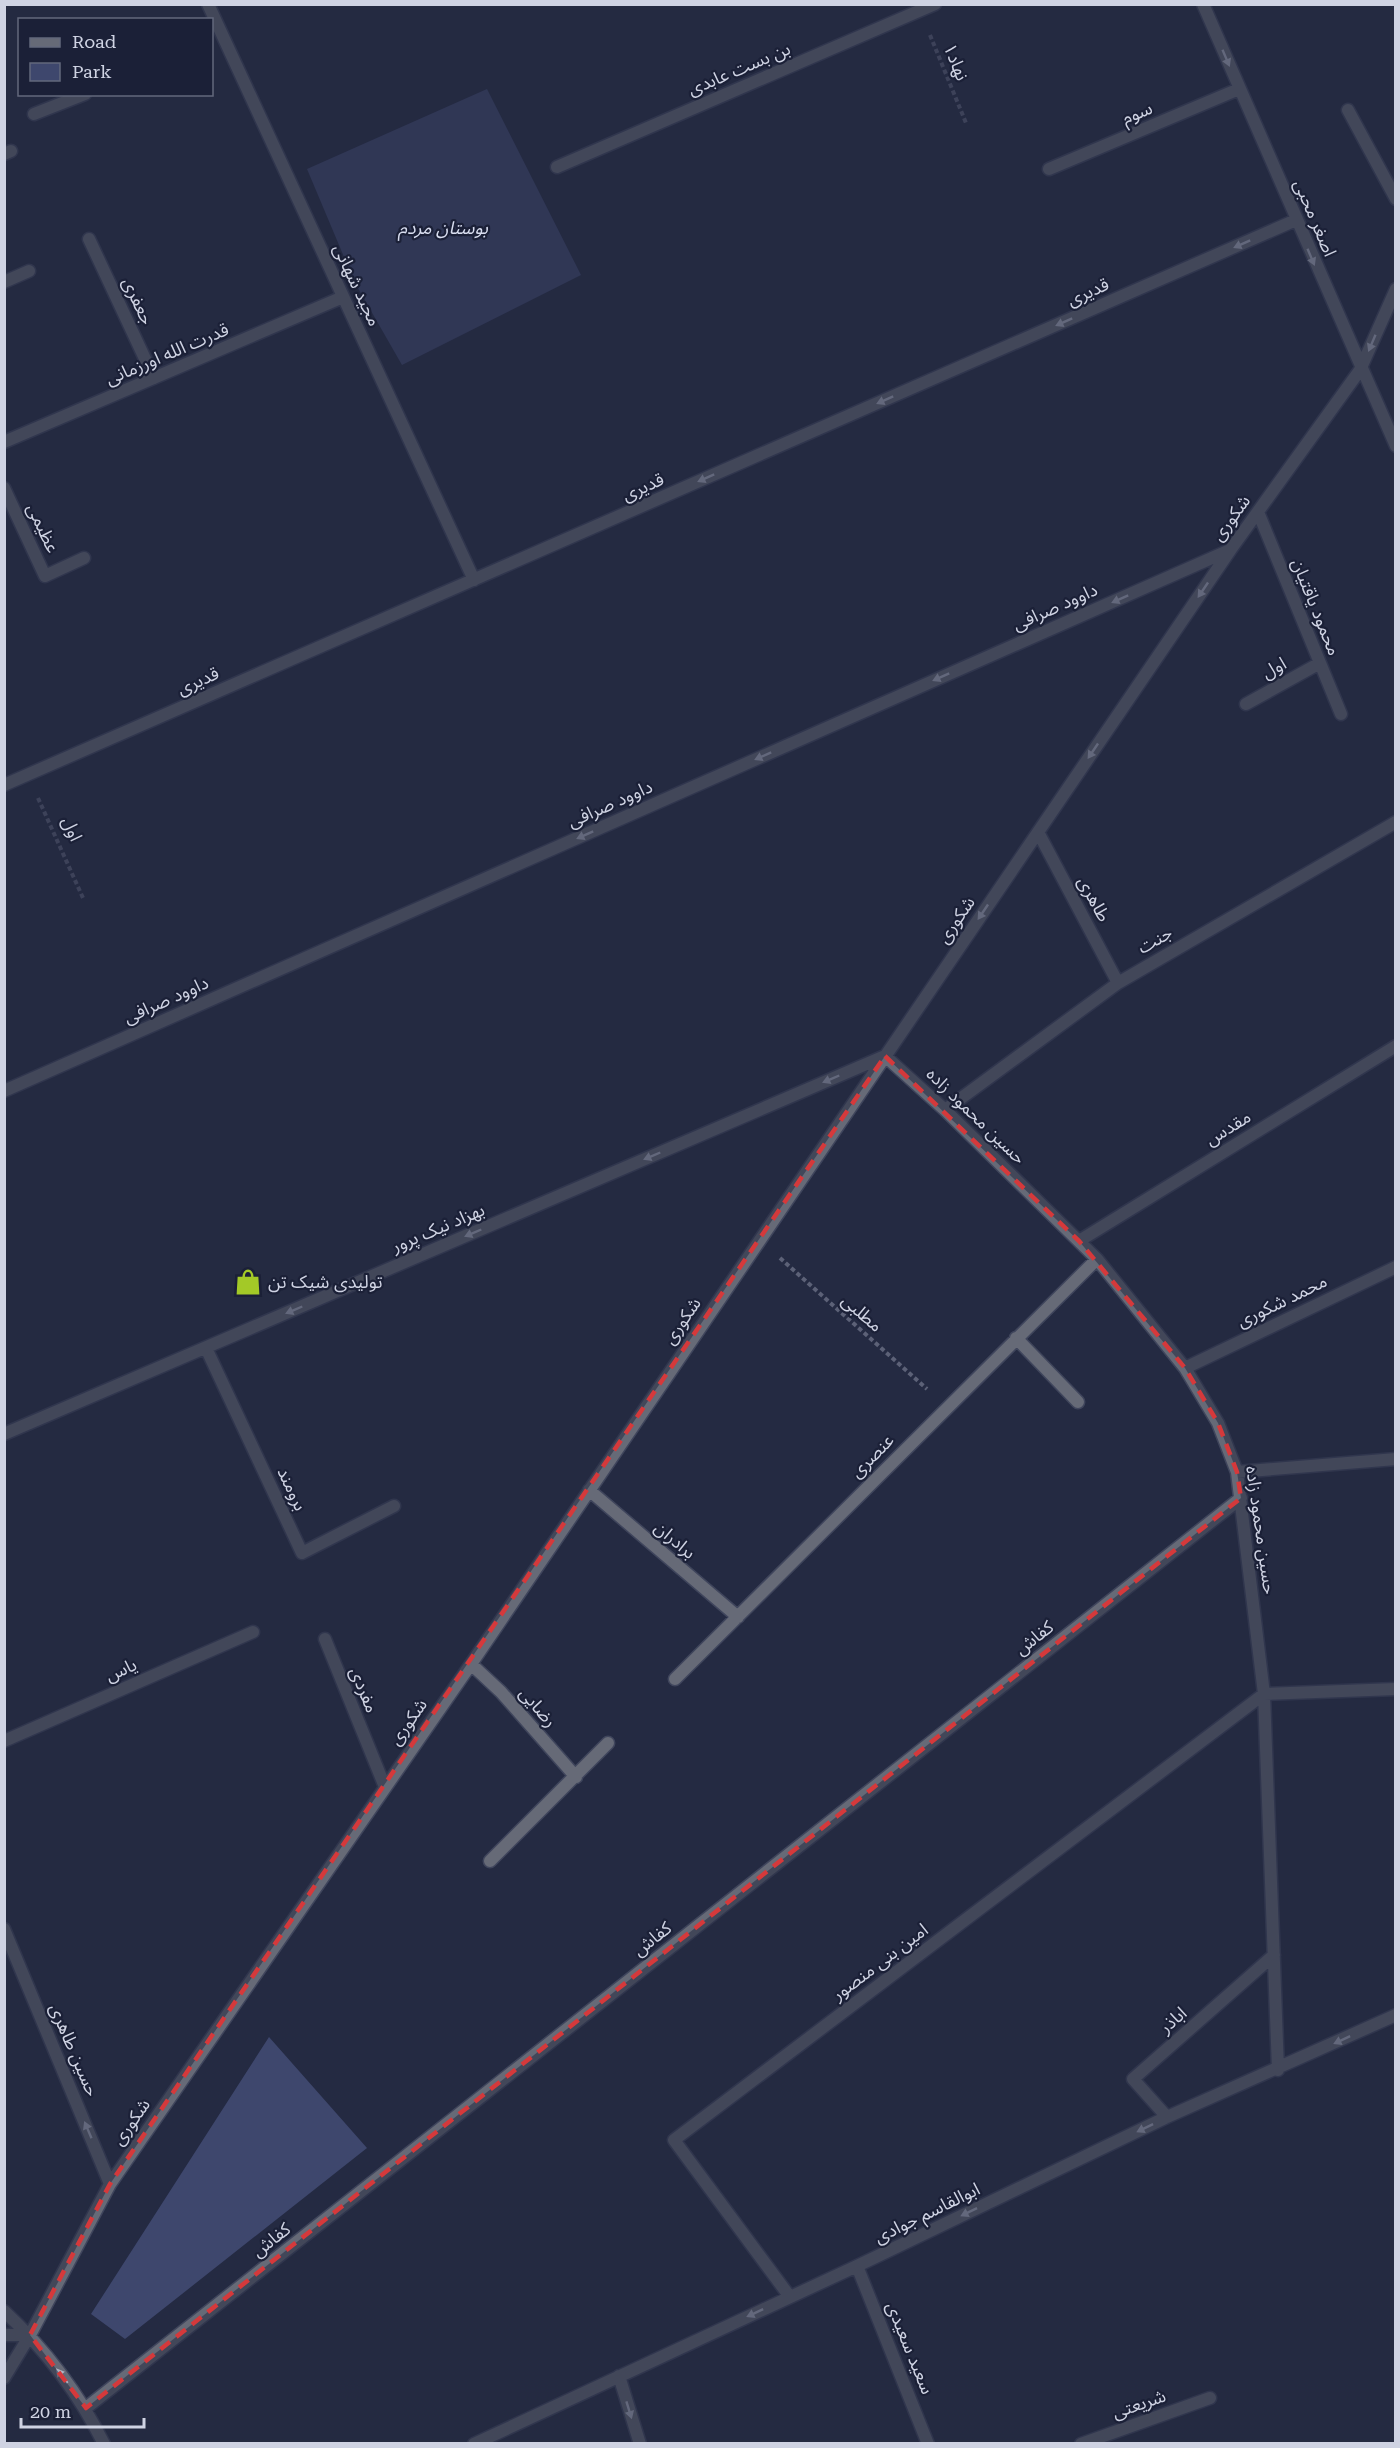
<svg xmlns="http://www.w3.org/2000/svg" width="1400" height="2448" font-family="'Roboto Serif','Noto Sans Arabic',serif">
	<rect width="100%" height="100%" fill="#242a42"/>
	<path fill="#3e476d" d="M 487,89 L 581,275 L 402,365 L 355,283 L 307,169 Z
		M 269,2037 L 367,2148 L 125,2339 L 91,2314 Z"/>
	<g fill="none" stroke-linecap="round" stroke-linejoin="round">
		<g stroke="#3f455c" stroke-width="15">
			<path id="minor" d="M 208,4 L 474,580
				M 1203,4 L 1396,446
				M 1348,110 L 1396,199
				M 34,114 L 85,94
				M 4,154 L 11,151
				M 557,167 L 935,4
				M 1049,169 L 1239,89
				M 89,239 L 154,378
				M 4,282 L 29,271
				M 4,442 L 343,297
				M 4,488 L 45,576 L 84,558
				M 1258,512 L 1341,714
				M 1246,704 L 1320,663
				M 4,785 L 1296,220
				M 1038,832 L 1118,983
				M 4,1091 L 1230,550
				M 945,1110 L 1118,983 L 1396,822
				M 1079,1241 L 1396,1046
				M 1016,1338 L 1078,1402
				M 206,1348 L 302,1553 L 394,1506
				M 1185,1368 L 1396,1267
				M 4,1434 L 885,1056 L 945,1110 L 1097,1259 L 1185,1368 L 1218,1423 L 1237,1472 L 1264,1694 L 1278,2070
				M 1237,1472 L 1396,1459
				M 589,1490 L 738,1617
				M 325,1639 L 385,1787
				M 471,1664 L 501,1692 L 576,1777
				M 675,1679 L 1097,1259
				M 4,1741 L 253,1632
				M 490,1861 L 608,1743
				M 4,1929 L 110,2184
				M 1167,2117 L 1133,2079 L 1274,1955
				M 857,2266 L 928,2444
				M 790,2297 L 674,2140 L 1264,1694 L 1396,1689
				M 4,2311 C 45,2349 79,2394 104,2444
				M 4,2335 L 30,2335
				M 619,2376 L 640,2444
				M 4,2378 L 30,2335 L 110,2184 L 471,1664 L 1231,549 L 1360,370 L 1396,289
				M 86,2408 L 1241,1498
				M 474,2444 L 857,2266 L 1167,2117 L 1396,2015
				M 1081,2444 L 1210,2398"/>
		</g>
		<path stroke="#5c6177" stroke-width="4" stroke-dasharray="4.5 3" stroke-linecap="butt" d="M 930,35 L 966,123
			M 38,798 L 83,898
			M 780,1258 L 927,1389"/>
		<use href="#minor" stroke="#666a77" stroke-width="12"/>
	</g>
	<defs><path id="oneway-solid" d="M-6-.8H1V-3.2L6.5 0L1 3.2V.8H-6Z" transform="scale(1.5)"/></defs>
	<g fill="#b0b4c3">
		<use href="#oneway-solid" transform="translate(1226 58) rotate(67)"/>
		<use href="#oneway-solid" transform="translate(1242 244) rotate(156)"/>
		<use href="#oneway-solid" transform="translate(1311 257) rotate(67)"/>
		<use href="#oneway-solid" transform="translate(1064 322) rotate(156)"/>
		<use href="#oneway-solid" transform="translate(1372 343) rotate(113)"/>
		<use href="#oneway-solid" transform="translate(885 400) rotate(156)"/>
		<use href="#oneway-solid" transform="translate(706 478) rotate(156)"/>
		<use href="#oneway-solid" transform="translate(1203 590) rotate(124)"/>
		<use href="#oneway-solid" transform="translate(1120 599) rotate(156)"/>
		<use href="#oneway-solid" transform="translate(941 677) rotate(156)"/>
		<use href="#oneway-solid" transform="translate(1093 751) rotate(124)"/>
		<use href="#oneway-solid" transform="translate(763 756) rotate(156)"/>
		<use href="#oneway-solid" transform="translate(585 835) rotate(156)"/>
		<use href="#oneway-solid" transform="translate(983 912) rotate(124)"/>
		<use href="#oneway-solid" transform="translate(831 1079) rotate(157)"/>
		<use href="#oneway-solid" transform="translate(652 1156) rotate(157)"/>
		<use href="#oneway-solid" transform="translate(473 1233) rotate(157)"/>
		<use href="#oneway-solid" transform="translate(294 1310) rotate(157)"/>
		<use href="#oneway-solid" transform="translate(1342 2040) rotate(155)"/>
		<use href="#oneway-solid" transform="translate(1145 2128) rotate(154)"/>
		<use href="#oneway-solid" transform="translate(88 2130) rotate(-113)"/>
		<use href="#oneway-solid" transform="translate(969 2212) rotate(154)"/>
		<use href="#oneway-solid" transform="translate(755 2313) rotate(155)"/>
		<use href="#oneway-solid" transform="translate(62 2376) rotate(-128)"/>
		<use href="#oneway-solid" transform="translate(629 2410) rotate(73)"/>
	</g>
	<path d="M0 0H1400V2448H0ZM 885,1056 L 1079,1241 L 1185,1368 L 1218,1423 L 1237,1472 L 1241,1498 L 86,2408 L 30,2335 L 110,2184 Z" fill="#242a42" fill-opacity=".55" fill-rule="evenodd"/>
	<path fill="none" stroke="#d5393b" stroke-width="4.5" stroke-dasharray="12 8" stroke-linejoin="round" d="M 885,1056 L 1079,1241 L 1185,1368 L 1218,1423 L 1237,1472 L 1241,1498 L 86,2408 L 30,2335 L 110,2184 Z"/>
	<defs>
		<g id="shop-bare" transform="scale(2.07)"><path d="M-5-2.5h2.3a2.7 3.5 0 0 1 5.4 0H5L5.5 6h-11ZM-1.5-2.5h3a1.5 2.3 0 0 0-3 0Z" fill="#a3c927" stroke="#1b2037" stroke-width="2.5" paint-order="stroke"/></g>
	</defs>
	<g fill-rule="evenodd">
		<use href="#shop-bare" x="248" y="1282"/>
	</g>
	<g text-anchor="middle" stroke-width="4.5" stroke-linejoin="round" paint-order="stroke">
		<g font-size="18" fill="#cfd3e3" stroke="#1b2037">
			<text transform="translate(956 62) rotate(68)" y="6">نهاد۱</text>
			<text transform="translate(739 69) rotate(-23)" y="6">بن بست عابدی</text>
			<text transform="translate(1137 113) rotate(-23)" y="6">سوم</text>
			<text transform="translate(1315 218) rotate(67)" y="6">اصغر محبی</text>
			<text transform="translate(357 285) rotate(65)" y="6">مجید شهانی</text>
			<text transform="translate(1088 292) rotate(-24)" y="6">قدیری</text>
			<text transform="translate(138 301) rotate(65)" y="6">جعفری</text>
			<text transform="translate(167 354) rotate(-23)" y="6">قدرت الله اورزمانی</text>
			<text transform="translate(643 487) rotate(-24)" y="6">قدیری</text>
			<text transform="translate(1231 518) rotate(-54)" y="6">شکوری</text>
			<text transform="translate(43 528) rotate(65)" y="6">عظیمی</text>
			<text transform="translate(1055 607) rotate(-24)" y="6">داوود صرافی</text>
			<text transform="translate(1316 607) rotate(68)" y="6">محمود یاقتیان</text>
			<text transform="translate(1274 668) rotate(-29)" y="6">اول</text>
			<text transform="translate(198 681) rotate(-24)" y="6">قدیری</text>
			<text transform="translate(610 804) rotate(-24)" y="6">داوود صرافی</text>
			<text transform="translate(72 829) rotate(66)" y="6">اول</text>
			<text transform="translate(1094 899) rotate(62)" y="6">طاهری</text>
			<text transform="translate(956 920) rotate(-56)" y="6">شکوری</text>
			<text transform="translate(1155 940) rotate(-30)" y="6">جنت</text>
			<text transform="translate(166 1000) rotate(-24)" y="6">داوود صرافی</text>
			<text transform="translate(976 1116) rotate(44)" y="6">حسین محمود زاده</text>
			<text transform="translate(1228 1128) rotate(-32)" y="6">مقدس</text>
			<text transform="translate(438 1228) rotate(-23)" y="6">بهزاد نیک پرور</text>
			<text transform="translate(1282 1301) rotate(-26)" y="6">محمد شکوری</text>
			<text transform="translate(862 1313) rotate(41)" y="6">مطلبی</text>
			<text transform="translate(682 1321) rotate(-56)" y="6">شکوری</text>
			<text transform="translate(872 1456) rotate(-45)" y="6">عنصری</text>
			<text transform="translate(292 1489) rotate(65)" y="6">برومند</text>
			<text transform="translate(1261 1530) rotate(82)" y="6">حسین محمود زاده</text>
			<text transform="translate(675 1540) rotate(40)" y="6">برادران</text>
			<text transform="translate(1034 1638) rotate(-38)" y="6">کفاش</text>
			<text transform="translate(121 1670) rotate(-24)" y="6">یاس</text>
			<text transform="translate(364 1690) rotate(68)" y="6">مفردی</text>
			<text transform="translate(538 1707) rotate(49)" y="6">رضایی</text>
			<text transform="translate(408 1722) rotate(-55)" y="6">شکوری</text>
			<text transform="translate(652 1939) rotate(-38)" y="6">کفاش</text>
			<text transform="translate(880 1962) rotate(-37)" y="6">امین بنی منصور</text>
			<text transform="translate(1173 2020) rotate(-41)" y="6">اباذر</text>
			<text transform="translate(74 2050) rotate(67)" y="6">حسین طاهری</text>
			<text transform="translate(131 2122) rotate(-55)" y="6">شکوری</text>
			<text transform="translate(927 2213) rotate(-26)" y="6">ابوالقاسم جوادی</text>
			<text transform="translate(271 2240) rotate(-38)" y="6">کفاش</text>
			<text transform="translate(910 2348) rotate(68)" y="6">سعید سعیدی</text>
			<text transform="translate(1139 2404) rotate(-19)" y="6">شریعتی</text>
		</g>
		<g font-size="18" font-style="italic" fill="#d8ddef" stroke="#1b2037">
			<text x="443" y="234">بوستان مردم</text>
		</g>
		<g font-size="18" fill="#cfd3e3" stroke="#1b2037" text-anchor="start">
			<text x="268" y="1288">تولیدی شیک تن</text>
		</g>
	</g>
	<rect width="1400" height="2448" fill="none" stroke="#cfd3e3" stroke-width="12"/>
	<rect x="18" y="18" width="195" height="78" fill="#1b2037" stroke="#63687c" stroke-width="1.5"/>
	<rect x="30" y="38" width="30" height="9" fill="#666a77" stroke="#63687c" stroke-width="1.5"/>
	<text x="72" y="48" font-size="18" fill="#cfd3e3">Road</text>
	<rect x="30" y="63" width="30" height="18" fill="#3e476d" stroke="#63687c" stroke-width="1.5"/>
	<text x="72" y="78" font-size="18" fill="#cfd3e3">Park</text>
	<path d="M21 2418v9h123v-9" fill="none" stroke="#cfd3e3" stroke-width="3"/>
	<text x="30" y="2418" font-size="18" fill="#cfd3e3" stroke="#1b2037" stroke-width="4.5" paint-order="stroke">20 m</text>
</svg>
